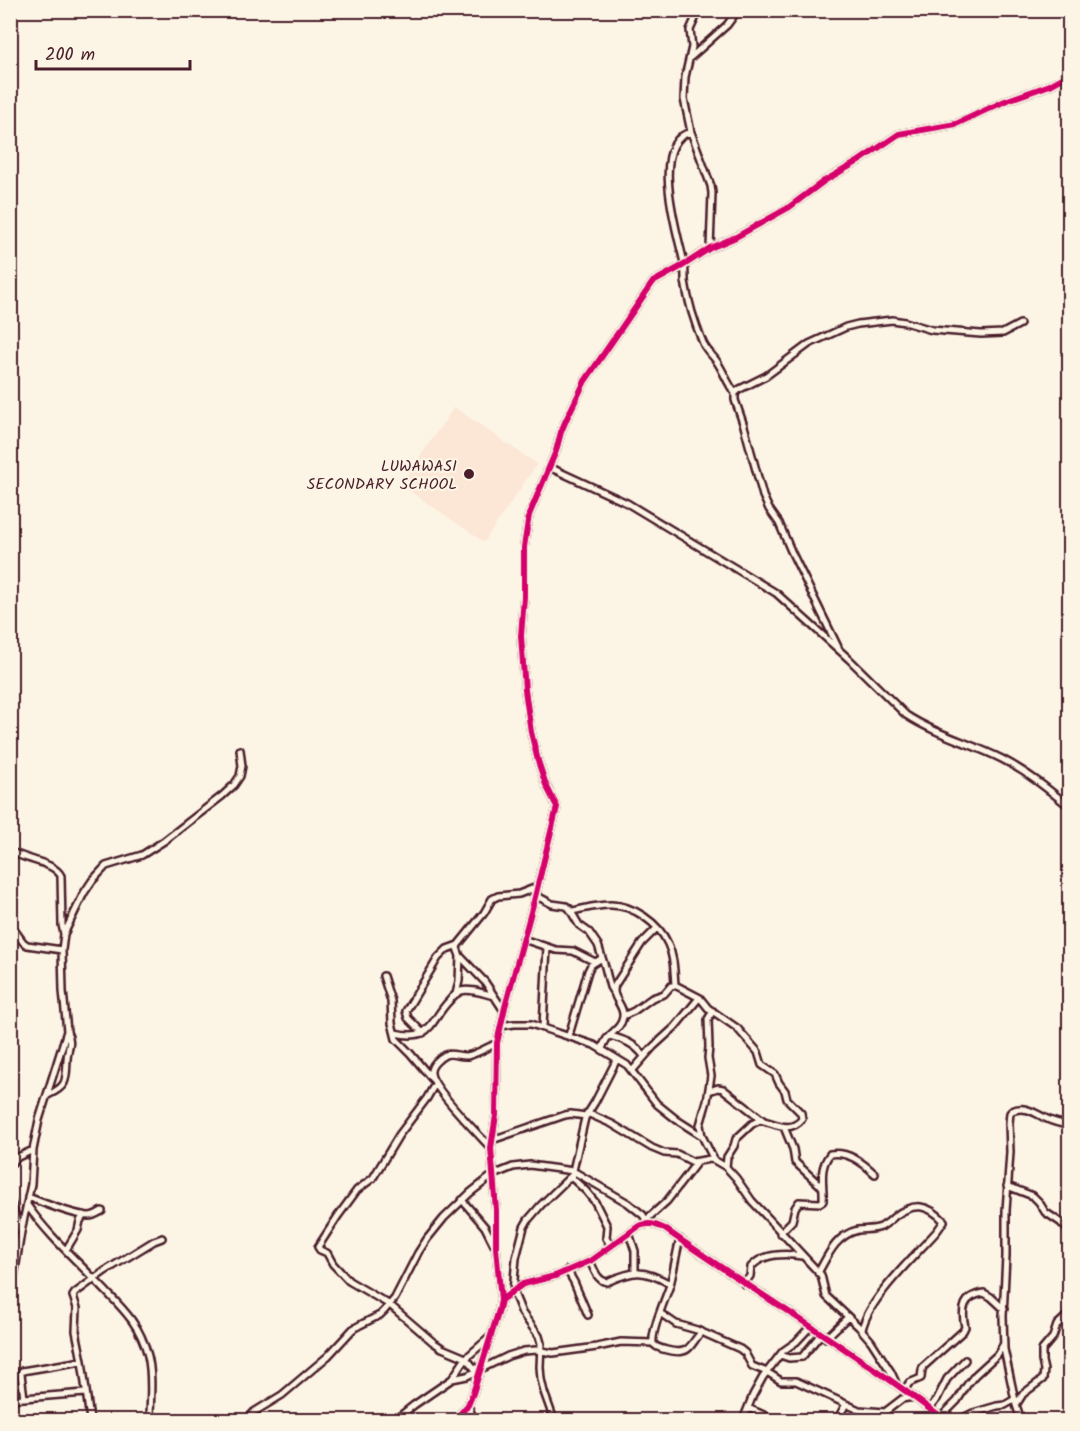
<svg xmlns="http://www.w3.org/2000/svg" width="1080" height="1431" font-family="Kalam,sans-serif">
	<rect width="100%" height="100%" fill="#fcf5e5"/>
	<filter id="ink" filterUnits="userSpaceOnUse"><feTurbulence type="fractalNoise" baseFrequency=".0167" numOctaves="2"/><feDisplacementMap in="SourceGraphic" scale="12" xChannelSelector="R" yChannelSelector="G"/><feConvolveMatrix kernelMatrix="1 2 1 2 8 2 1 2 1" color-interpolation-filters="sRGB"/></filter>
	<g filter="url(#ink)">
		<path fill="#fce6d5" d="M 454,407 L 537,464 L 484,542 L 401,485 Z"/>
		<g fill="none" stroke-linecap="round" stroke-linejoin="round">
			<g stroke="#4a1f2b" stroke-width="10">
				<path id="street" d="M 699,10 L 690,30 L 692,47 L 685,77 L 684,99 L 691,132 L 711,186 L 712,193 L 710,248
					M 691,57 L 727,25 L 738,10
					M 691,132 C 648,142 678,235 684,263 C 685,269 685,275 685,281 C 688,302 695,324 703,343 C 707,352 715,357 719,365 C 725,375 728,384 735,393
					M 549,467 L 627,503 L 776,593 L 849,659 L 906,715 C 935,734 970,743 1002,759 C 1027,772 1048,789 1070,807
					M 838,647 L 791,551 L 779,523 L 769,509 L 763,496 L 744,426 L 735,400 L 735,393 L 740,389 L 766,376 L 809,344 L 846,327 L 858,324 L 892,320 L 905,322 L 932,330 L 981,334 L 1003,333 L 1020,324
					M 10,851 C 25,860 54,862 61,876 L 62,925 L 64,934
					M 535,895 L 552,904 L 566,906 L 569,908 L 579,925 L 589,932 L 598,945 L 605,967 L 610,987 L 613,992
					M 572,911 C 584,909 596,905 609,905 C 632,904 659,923 668,944 C 674,957 674,971 675,985
					M 10,924 L 23,942 L 27,945 L 62,950
					M 523,939 L 556,950 L 573,951 L 595,962
					M 383,976 L 391,1001 L 392,1023 L 396,1039 L 410,1053 L 432,1079
					M 456,994 L 459,981 L 460,956
					M 504,1011 L 485,982 L 460,956 L 457,948 L 458,945 L 484,913 L 492,899 L 498,896 L 519,894 L 537,887
					M 713,1011 L 708,1019 L 709,1047 L 708,1058 L 711,1076 L 707,1101 L 700,1125 L 702,1136 L 714,1160
					M 623,1016 L 634,1011 L 652,998 L 664,994 L 671,986 L 675,985 L 700,998 L 708,1008 L 737,1028 L 758,1052 L 762,1065 L 775,1074 L 779,1083 L 785,1091 L 787,1099 L 801,1113 L 802,1119 C 790,1134 775,1123 760,1120 L 752,1124 L 736,1139 L 734,1146 L 727,1157 L 726,1167
					M 501,1026 L 514,1024 L 531,1024 L 594,1045 L 627,1065 L 657,1104 L 677,1120 L 702,1136
					M 543,1027 L 547,947
					M 395,1033 C 433,1042 429,1021 450,1000 C 453,996 457,993 461,991 C 471,988 485,994 494,996
					M 423,1033 L 408,1018 L 406,1011 L 438,958 L 447,949 L 458,945
					M 569,1035 L 588,971 L 591,965 L 602,958
					M 610,1036 C 625,1040 635,1044 644,1056
					M 602,1049 C 603,1046 604,1043 606,1040 C 611,1032 621,1029 623,1017 C 625,1005 610,998 615,985 L 642,943 L 657,928
					M 632,1071 L 653,1047 L 675,1027 L 699,998
					M 435,1084 L 427,1098 L 399,1135 L 373,1178 L 357,1190 L 338,1216 L 318,1247 L 320,1250 L 327,1253 L 333,1264 L 349,1281 L 390,1305 L 433,1342 L 442,1348 L 466,1358 L 479,1374
					M 709,1091 L 718,1088 L 723,1089 L 764,1121
					M 48,1095 C 68,1086 66,1080 67,1060 C 67,1049 73,1043 67,1032
					M 587,1113 L 612,1124 L 652,1148 L 664,1153 L 677,1154 L 693,1162 L 710,1159 L 714,1160 L 726,1167 L 736,1178 L 752,1201 L 768,1218 L 821,1275 L 826,1296 L 859,1327 L 871,1341 L 891,1372 L 897,1385
					M 784,1127 L 793,1149 L 795,1162 L 821,1186
					M 492,1140 L 565,1115 L 571,1114 L 586,1116
					M 491,1148 C 479,1135 432,1088 431,1073 C 430,1066 439,1058 445,1055 C 451,1052 460,1057 467,1056 C 477,1054 488,1047 497,1043
					M 10,1165 L 18,1157 L 33,1150
					M 571,1177 L 586,1191 L 595,1202 L 607,1226 L 606,1238 L 611,1246
					M 1007,1186 L 1033,1196 L 1039,1202 L 1045,1212 L 1060,1222 L 1070,1232
					M 28,1197 C 43,1203 74,1215 89,1216 C 94,1216 98,1213 102,1211
					M 10,1199 L 21,1232 L 12,1289 L 10,1315
					M 462,1200 L 485,1227 L 494,1245
					M 27,1205 C 48,1235 74,1258 99,1284 C 121,1307 140,1323 148,1356 C 153,1376 150,1400 150,1420
					M 646,1220 L 667,1201 L 697,1162
					M 21,1232 L 31,1184 L 33,1150 L 39,1120 L 67,1031 L 63,991 L 62,950 L 64,934 L 84,893 L 92,881 L 106,866 L 142,855 L 164,841 L 222,796 L 234,785 L 240,776 L 242,766 L 240,750
					M 629,1233 L 635,1251 L 635,1273
					M 780,1233 L 792,1221 L 795,1208 L 799,1202 L 820,1203 L 823,1201 C 824,1184 818,1169 830,1154 C 848,1151 862,1162 875,1174
					M 680,1239 C 676,1254 674,1270 670,1285 C 666,1297 651,1331 653,1343 C 655,1349 677,1353 683,1351 C 691,1350 695,1337 702,1332
					M 66,1250 L 78,1230 L 80,1221 L 84,1215
					M 590,1261 C 594,1269 597,1281 607,1282 C 634,1270 644,1269 670,1284
					M 567,1270 L 574,1282 L 588,1315
					M 818,1273 C 828,1255 836,1235 858,1230 C 865,1229 873,1230 881,1227 C 886,1224 891,1220 895,1216 C 914,1202 928,1204 944,1221 L 937,1231 C 916,1255 868,1299 862,1330
					M 744,1284 L 750,1276 L 751,1267 C 763,1253 786,1253 802,1256
					M 501,1300 L 496,1248 L 496,1210 L 491,1148 L 496,1115 L 497,1043 L 505,1007 L 534,901 L 557,807 L 546,785 L 538,761 L 531,732 L 525,690 L 521,636 L 524,597 L 524,547 L 529,515 L 556,451 L 561,432 L 566,420 L 585,381 L 653,282 L 684,265 L 710,248 L 736,237 L 788,208 L 824,181 L 859,161 L 899,134 L 956,124 L 1005,101 L 1050,85 L 1070,74
					M 660,1313 L 676,1324 L 697,1330 L 740,1349 L 745,1353 L 752,1366 L 767,1372 L 781,1381 L 796,1381 L 859,1410 L 885,1412 L 902,1399 L 913,1397
					M 826,1338 L 848,1317
					M 780,1355 L 789,1358 L 802,1357 L 821,1334
					M 481,1369 L 508,1356 L 524,1351 L 536,1350 L 553,1353 L 597,1347 L 621,1342 L 653,1343
					M 452,1379 L 467,1376 L 477,1371
					M 904,1391 L 909,1383 L 921,1378 L 922,1370 L 923,1367 L 963,1331 L 965,1327 C 961,1309 963,1296 984,1293 L 991,1297 L 1004,1309
					M 24,1398 L 85,1393
					M 10,1399 L 24,1398 L 21,1374 L 22,1371 L 82,1361
					M 10,1403 L 15,1420
					M 468,1405 L 474,1420
					M 1016,1405 L 1023,1394 L 1043,1379 L 1044,1370 L 1042,1361 L 1042,1350 L 1053,1337 L 1057,1325 L 1070,1313
					M 748,1408 L 775,1420
					M 929,1409 L 937,1399 L 947,1379 L 965,1360
					M 940,1418 L 957,1401 L 967,1385 L 975,1375 L 997,1355 L 1003,1345
					M 90,1420 L 82,1361 L 76,1331 L 77,1308 L 73,1296 L 75,1293 L 105,1271 L 154,1241 L 162,1238
					M 247,1420 L 254,1412 L 282,1395 L 328,1356 L 353,1329 L 360,1325 L 380,1315 L 385,1310 L 395,1298 L 418,1253 L 427,1239 L 444,1218 L 470,1193 L 493,1175 L 513,1167 L 530,1165 L 573,1171 L 628,1203 L 643,1215 L 646,1220 L 646,1223
					M 395,1420 L 414,1405 L 452,1379 L 466,1358 L 489,1338
					M 455,1420 L 468,1405 L 473,1393 L 499,1310 L 501,1300 L 523,1284 L 555,1276 L 590,1261 L 639,1226 C 649,1222 655,1224 665,1229 C 757,1294 855,1351 944,1420
					M 554,1420 L 544,1392 L 541,1379 L 540,1367 L 541,1343 L 539,1336 L 522,1313 L 513,1291 L 516,1258 L 524,1227 L 528,1220 L 541,1205 L 572,1175 L 585,1118 L 595,1102 L 617,1059
					M 743,1420 L 753,1395 L 763,1377 L 783,1351 L 796,1342 L 810,1327
					M 837,1420 L 846,1404
					M 959,1420 L 973,1413 L 997,1406 L 1005,1405 L 1015,1399
					M 1021,1420 L 1016,1405 L 1004,1349 L 1003,1316 L 1006,1256 L 1006,1211 L 1010,1152 L 1009,1123 L 1010,1113 L 1012,1111 C 1024,1105 1035,1113 1045,1118 C 1053,1122 1061,1124 1070,1125"/>
			</g>
			<use href="#street" stroke="#fcf5e5" stroke-width="5"/>
			<g stroke="#fcf5e5" stroke-width="10">
				<path id="cycleway" d="M 501,1300 L 496,1248 L 496,1210 L 491,1148 L 496,1115 L 497,1043 L 505,1007 L 534,901 L 557,807 L 546,785 L 538,761 L 531,732 L 525,690 L 521,636 L 524,597 L 524,547 L 529,515 L 556,451 L 561,432 L 566,420 L 585,381 L 653,282 L 684,265 L 710,248 L 736,237 L 788,208 L 824,181 L 859,161 L 899,134 L 956,124 L 1005,101 L 1050,85 L 1070,74
					M 455,1420 L 468,1405 L 473,1393 L 499,1310 L 501,1300 L 523,1284 L 555,1276 L 590,1261 L 639,1226 C 649,1222 655,1224 665,1229 C 757,1294 855,1351 944,1420"/>
			</g>
			<use href="#cycleway" stroke="#d6006c" stroke-width="6"/>
		</g>
	</g>
	<circle fill="#4a1f2b" stroke="#fcf5e5" stroke-width="2" cx="469" cy="474" r="6"/>
	<g text-anchor="middle" stroke-width="4.5" stroke-linejoin="round" paint-order="stroke">
		<g font-size="16" fill="#4a1f2b" stroke="#fcf5e5" text-anchor="end">
			<text x="457" y="471">LUWAWASI<tspan x="457" dy="18">SECONDARY SCHOOL</tspan></text>
		</g>
	</g>
	<rect width="1080" height="1431" fill="none" stroke="#fcf5e5" stroke-width="36"/>
	<rect x="18" y="18" width="1044" height="1395" fill="none" stroke="#4a1f2b" stroke-width="2" filter="url(#ink)"/>
	<path d="M36 60v9h154v-9" fill="none" stroke="#4a1f2b" stroke-width="3"/>
	<text x="45" y="60" font-size="18" fill="#4a1f2b" stroke="#fcf5e5" stroke-width="4.5" paint-order="stroke">200 m</text>
</svg>
